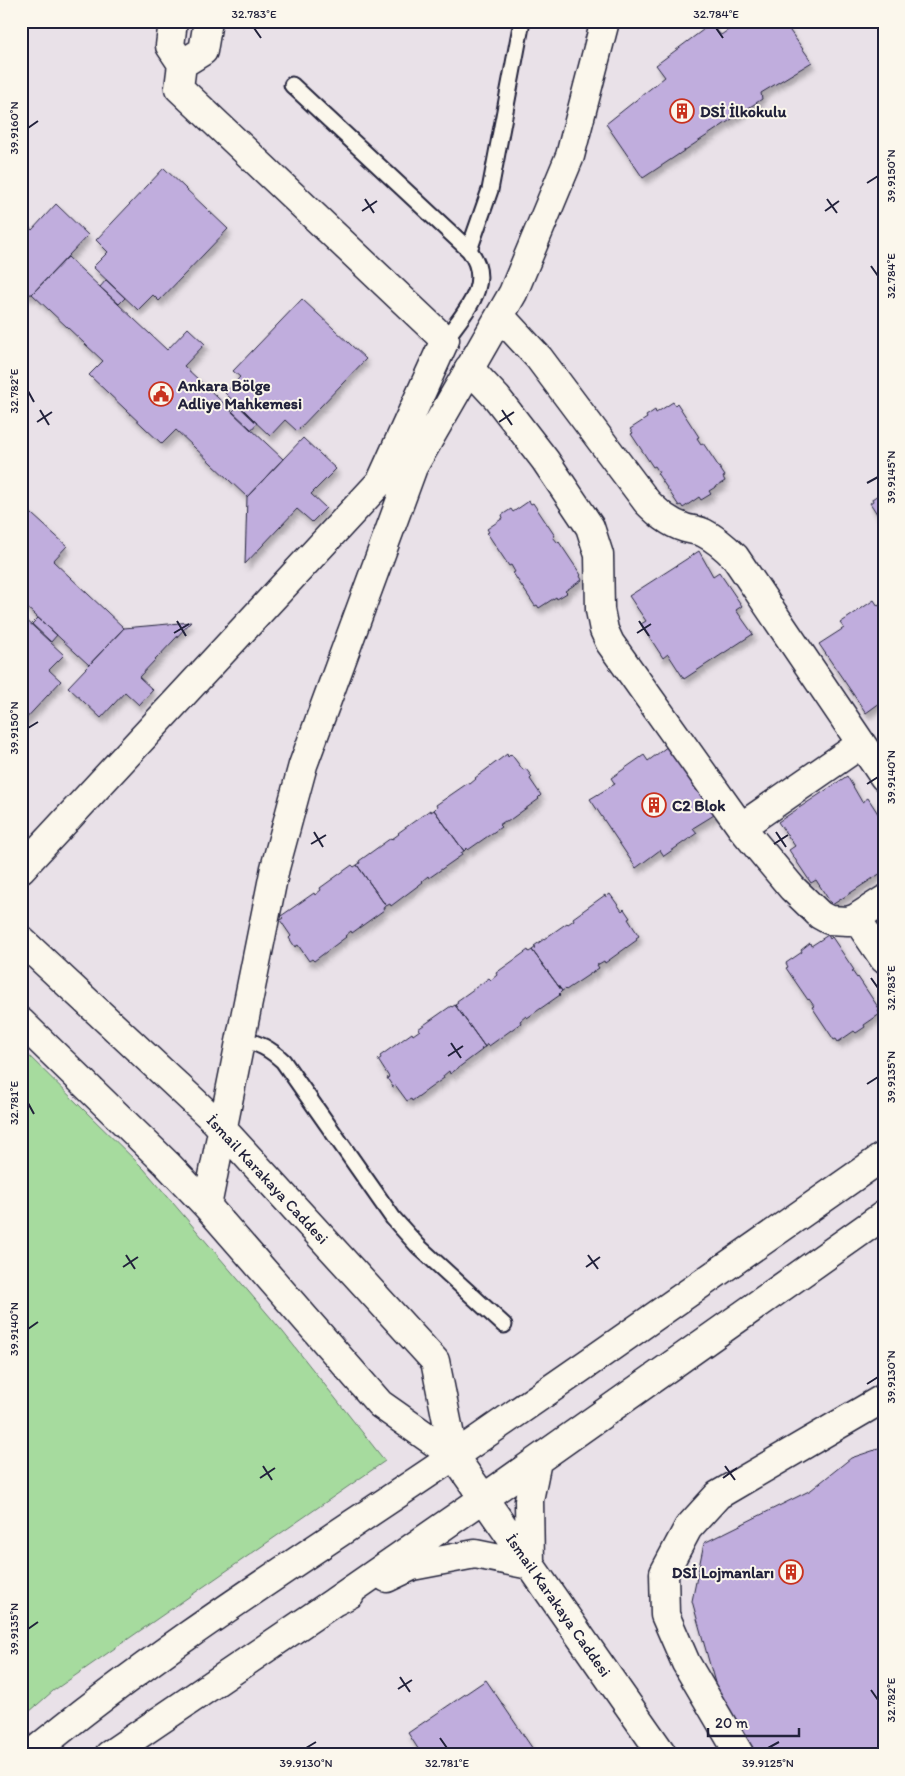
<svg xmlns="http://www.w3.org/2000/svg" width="905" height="1776" font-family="Itim,sans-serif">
	<defs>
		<filter id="shadow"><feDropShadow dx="3" dy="5.5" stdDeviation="2.5" flood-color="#0004"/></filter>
	</defs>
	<rect width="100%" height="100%" fill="#e9e1e8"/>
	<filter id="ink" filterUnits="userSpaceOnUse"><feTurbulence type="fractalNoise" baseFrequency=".02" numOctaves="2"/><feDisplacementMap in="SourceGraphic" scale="10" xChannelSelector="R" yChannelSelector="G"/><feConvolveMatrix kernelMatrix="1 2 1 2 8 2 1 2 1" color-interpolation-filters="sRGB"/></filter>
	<g filter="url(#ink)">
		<path fill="#a6db9e" stroke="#647e6c" d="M 21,1048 L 144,1169 L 283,1332 L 385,1461 L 53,1691 L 21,1719 Z"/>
		<path fill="#c0addd" stroke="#22223b" filter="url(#shadow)" d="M 741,21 L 783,21 L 812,62 L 761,93 L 762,99 L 643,178 L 606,124 L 665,77 L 656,65 L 711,24 L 721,35 Z
			M 164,168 L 228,229 L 159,301 L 153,295 L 138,310 L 93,267 L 108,252 L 96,240 Z
			M 56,204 L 88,235 L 32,294 L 21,295 L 21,220 L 32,230 Z
			M 68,257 L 167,350 L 188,328 L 205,344 L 184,366 L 283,459 L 247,497 L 176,430 L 162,444 L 89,375 L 103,361 L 32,294 Z
			M 106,280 L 125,298 L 119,304 L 100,287 Z
			M 302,299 L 366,359 L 297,431 L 285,420 L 270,436 L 225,393 L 240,377 L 233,371 Z
			M 673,402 L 675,405 L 677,403 L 699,437 L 697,438 L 701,444 L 703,443 L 725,476 L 723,477 L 725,481 L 709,491 L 711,494 L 701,500 L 699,497 L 683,508 L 681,505 L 679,506 L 657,473 L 659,472 L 655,466 L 653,467 L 631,434 L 633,433 L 630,429 L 647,418 L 646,416 L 655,410 L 656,413 Z
			M 239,405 L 257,423 L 251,430 L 232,412 Z
			M 303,438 L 336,469 L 311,494 L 326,508 L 312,522 L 297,509 L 245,564 L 247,497 Z
			M 884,491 L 884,528 L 879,521 L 881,520 L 870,503 L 873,501 L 872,499 Z
			M 529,501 L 531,504 L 533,503 L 555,536 L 553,537 L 558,543 L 559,542 L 581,575 L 580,576 L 582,580 L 565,591 L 567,593 L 557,599 L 556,597 L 539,608 L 537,605 L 535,606 L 513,573 L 515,572 L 511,565 L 509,566 L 487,533 L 489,532 L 487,529 L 503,518 L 502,515 L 511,509 L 513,512 Z
			M 21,504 L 67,546 L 53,561 L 124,628 L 89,665 L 21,602 Z
			M 699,551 L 713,576 L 719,572 L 742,606 L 736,610 L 753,634 L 684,679 L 668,654 L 663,658 L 641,624 L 646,621 L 629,596 Z
			M 874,600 L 878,606 L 884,602 L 884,600 L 884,700 L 866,713 L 819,644 L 844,628 L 840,623 Z
			M 21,615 L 64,655 L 49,670 L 61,681 L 21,724 Z
			M 38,618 L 57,635 L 51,642 L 32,624 Z
			M 191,622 L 139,677 L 153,690 L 139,705 L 125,692 L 101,718 L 68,687 L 124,628 Z
			M 672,743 L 719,812 L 693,828 L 697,833 L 664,856 L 660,850 L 636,868 L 590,799 L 615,784 L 611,778 L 644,755 L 648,761 Z
			M 507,754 L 508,757 L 511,754 L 523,770 L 526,769 L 532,777 L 530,779 L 541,795 L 538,798 L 539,799 L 507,822 L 505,821 L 499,825 L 501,827 L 468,850 L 467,848 L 464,851 L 434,810 L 437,807 L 436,805 L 468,783 L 470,784 L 476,779 L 475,778 Z
			M 847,776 L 862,802 L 868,798 L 884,823 L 884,871 L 832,905 L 816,880 L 811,883 L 789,850 L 795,846 L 778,822 Z
			M 430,810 L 431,812 L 434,810 L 464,851 L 461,853 L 462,855 L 429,878 L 428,876 L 422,881 L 423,882 L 391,906 L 390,904 L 386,906 L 357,865 L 360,863 L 359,861 L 391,838 L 392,839 L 399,834 L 398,833 Z
			M 352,865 L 354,867 L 357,865 L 386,906 L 383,908 L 384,910 L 352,933 L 351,931 L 345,936 L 346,937 L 314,961 L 312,959 L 309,961 L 298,945 L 295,947 L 289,938 L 291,936 L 280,920 L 283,918 L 281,916 L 314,893 L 315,895 L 321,890 L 320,888 Z
			M 610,894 L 622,911 L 624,909 L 630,918 L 628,919 L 639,936 L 636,938 L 637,940 L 605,963 L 604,961 L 597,965 L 599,968 L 566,990 L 565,989 L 562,991 L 532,950 L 536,947 L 534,946 L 567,923 L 568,924 L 574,920 L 573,918 L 605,895 L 606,897 Z
			M 828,935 L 830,939 L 832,937 L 854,970 L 852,971 L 857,978 L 858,977 L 880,1010 L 878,1011 L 880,1014 L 864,1025 L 865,1027 L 856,1033 L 854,1031 L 838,1042 L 836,1039 L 834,1040 L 812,1007 L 814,1006 L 809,999 L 808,1000 L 786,968 L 788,967 L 786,963 L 802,952 L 801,950 L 810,943 L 811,946 Z
			M 528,950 L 529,952 L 532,950 L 562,991 L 559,994 L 560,995 L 527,1018 L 526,1016 L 520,1021 L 521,1023 L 489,1046 L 487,1044 L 485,1047 L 455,1005 L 458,1003 L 457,1001 L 489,978 L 491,980 L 497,975 L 496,973 Z
			M 455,1005 L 485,1047 L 481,1049 L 482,1050 L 450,1074 L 449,1071 L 443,1076 L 444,1078 L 412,1101 L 411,1099 L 407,1101 L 396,1086 L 393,1087 L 387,1078 L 389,1077 L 378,1060 L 381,1058 L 380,1056 L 412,1033 L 413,1035 L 420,1030 L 418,1029 L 451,1006 L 452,1007 Z
			M 884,1447 L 884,1755 L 756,1755 L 719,1697 L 692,1601 L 704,1543 L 811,1490 L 851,1458 Z
			M 486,1680 L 537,1755 L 422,1755 L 408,1733 Z"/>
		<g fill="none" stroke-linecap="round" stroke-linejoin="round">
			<g stroke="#22223b" stroke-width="19">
				<path id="lane" d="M 292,85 L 469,250 C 495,284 464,312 445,340
					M 469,250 L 490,190 L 522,21
					M 241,1040 C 258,1042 270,1049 283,1061 L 393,1218 L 418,1246 L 504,1325"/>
			</g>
			<g stroke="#22223b" stroke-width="31">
				<path id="street" d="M 182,64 L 203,51 L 208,21
					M 500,316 L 539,358 L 647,502 C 658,513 669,523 685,528 C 691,530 698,530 704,533 C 716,539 725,547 735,557 L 884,777
					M 469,368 L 497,398 L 545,460 L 590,527 L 599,555 L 600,610 L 604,630 L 610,643 L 741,827 L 792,888 L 820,915 L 829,920 L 848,921 L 856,918 L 884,900
					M 741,827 L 861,744
					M 21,869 L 381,481 L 445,340 L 179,88 L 182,64 L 170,46 L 173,21
					M 856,918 L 884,959
					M 21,940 L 215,1121 L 435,1361 L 454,1456
					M 21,1022 L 167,1164 L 207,1206 L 380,1404 L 454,1456
					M 207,1206 L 275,868 L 303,765 L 413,467 L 513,293 L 570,156 L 605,21
					M 740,1755 L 686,1663 L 665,1615 L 664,1573 L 688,1528 L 718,1495 L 884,1398"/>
			</g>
			<g stroke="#22223b" stroke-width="31">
				<path id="secondary" d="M 454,1456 L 663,1755
					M 530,1565 L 529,1500 L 537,1461
					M 387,1578 L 412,1566 L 475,1554 L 530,1565
					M 334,1602 L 484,1498 L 884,1215
					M 30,1755 C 163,1645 311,1553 454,1456 C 598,1357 740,1256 884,1156
					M 109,1755 L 334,1602 L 350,1594"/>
			</g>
			<use href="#lane" stroke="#fbf7ec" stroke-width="15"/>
			<use href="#street" stroke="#fbf7ec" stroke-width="28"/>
			<use href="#secondary" stroke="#fbf7ec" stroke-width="28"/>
		</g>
	</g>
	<path fill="none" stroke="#22223b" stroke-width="2" d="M 254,28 L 261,38M 716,28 L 723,38M 28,128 L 38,121M 867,183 L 878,176M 365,199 L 374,213M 827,199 L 837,213M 362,211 L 377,201M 825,211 L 839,201M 871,266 L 878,276M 28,391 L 34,402M 40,410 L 49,425M 502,410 L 512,425M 37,422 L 52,412M 499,422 L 514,412M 867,483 L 878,477M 177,621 L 186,636M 639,621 L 649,636M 174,633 L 189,624M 637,633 L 651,624M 28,728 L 38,722M 867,784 L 878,777M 314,832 L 323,847M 776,832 L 786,847M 311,844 L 326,835M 774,844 L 788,835M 871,978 L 878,988M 451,1043 L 461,1058M 448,1056 L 463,1046M 867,1084 L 878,1077M 28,1103 L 34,1114M 126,1255 L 135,1269M 588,1255 L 598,1269M 123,1267 L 138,1257M 586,1267 L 600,1257M 28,1329 L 38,1322M 867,1384 L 878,1377M 263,1466 L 272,1480M 725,1466 L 735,1480M 260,1478 L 275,1468M 723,1478 L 737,1468M 28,1629 L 38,1622M 400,1677 L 410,1692M 398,1689 L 412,1680M 871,1690 L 878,1700M 440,1738 L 447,1748M 306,1748 L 316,1742M 768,1748 L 779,1742"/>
	<defs>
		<g id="building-ring" transform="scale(1.25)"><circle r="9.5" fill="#fbf7ec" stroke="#c8321e" stroke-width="1.5"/><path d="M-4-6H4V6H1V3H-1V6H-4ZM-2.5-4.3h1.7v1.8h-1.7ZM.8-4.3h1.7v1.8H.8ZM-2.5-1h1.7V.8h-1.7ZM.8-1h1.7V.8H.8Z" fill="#c8321e"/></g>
		<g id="civic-ring" transform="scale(1.25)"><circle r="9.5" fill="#fbf7ec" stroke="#c8321e" stroke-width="1.5"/><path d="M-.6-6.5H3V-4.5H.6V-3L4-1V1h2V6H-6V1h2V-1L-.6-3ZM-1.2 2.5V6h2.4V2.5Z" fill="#c8321e"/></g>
	</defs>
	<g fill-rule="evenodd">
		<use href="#building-ring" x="682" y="111"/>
		<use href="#civic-ring" x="161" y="394"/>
		<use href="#building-ring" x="654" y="805"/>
		<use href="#building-ring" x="791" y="1572"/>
	</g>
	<g text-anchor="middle" stroke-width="4" stroke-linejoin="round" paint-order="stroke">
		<g font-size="16" font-weight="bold" fill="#22223b" stroke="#fbf7ec" text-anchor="start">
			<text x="700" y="117">DSİ İlkokulu</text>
			<text x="178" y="391">Ankara Bölge<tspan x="178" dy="18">Adliye Mahkemesi</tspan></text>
			<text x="672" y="811">C2 Blok</text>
			<text x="774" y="1578" text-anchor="end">DSİ Lojmanları</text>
		</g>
		<g font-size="16" fill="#22223b" stroke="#fbf7ec">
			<text transform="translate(268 1179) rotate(47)" y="6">İsmail Karakaya Caddesi</text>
			<text transform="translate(559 1605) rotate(55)" y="6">İsmail Karakaya Caddesi</text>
		</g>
	</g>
	<rect width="905" height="1776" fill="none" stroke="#fbf7ec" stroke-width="55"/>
	<path d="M708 1728v8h91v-8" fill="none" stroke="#22223b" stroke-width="2.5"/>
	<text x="715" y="1728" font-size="15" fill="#22223b" stroke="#fbf7ec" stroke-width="4" paint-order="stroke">20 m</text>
	<rect x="28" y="28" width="850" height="1720" fill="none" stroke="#22223b" stroke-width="2"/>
	<g font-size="12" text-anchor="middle" fill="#22223b">
		<text x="254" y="18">32.783°E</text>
		<text x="716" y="18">32.784°E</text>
		<text transform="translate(14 128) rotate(-90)" y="4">39.9160°N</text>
		<text transform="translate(891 176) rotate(-90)" y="4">39.9150°N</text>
		<text transform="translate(891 276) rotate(-90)" y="4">32.784°E</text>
		<text transform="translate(14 391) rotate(-90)" y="4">32.782°E</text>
		<text transform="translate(891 477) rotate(-90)" y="4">39.9145°N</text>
		<text transform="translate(14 728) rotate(-90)" y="4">39.9150°N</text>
		<text transform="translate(891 777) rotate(-90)" y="4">39.9140°N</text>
		<text transform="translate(891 988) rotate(-90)" y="4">32.783°E</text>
		<text transform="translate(891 1077) rotate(-90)" y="4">39.9135°N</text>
		<text transform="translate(14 1103) rotate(-90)" y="4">32.781°E</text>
		<text transform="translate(14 1329) rotate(-90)" y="4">39.9140°N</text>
		<text transform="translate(891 1377) rotate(-90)" y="4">39.9130°N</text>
		<text transform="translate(14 1629) rotate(-90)" y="4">39.9135°N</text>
		<text transform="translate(891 1700) rotate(-90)" y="4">32.782°E</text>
		<text x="306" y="1767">39.9130°N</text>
		<text x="447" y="1767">32.781°E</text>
		<text x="768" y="1767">39.9125°N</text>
	</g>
</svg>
